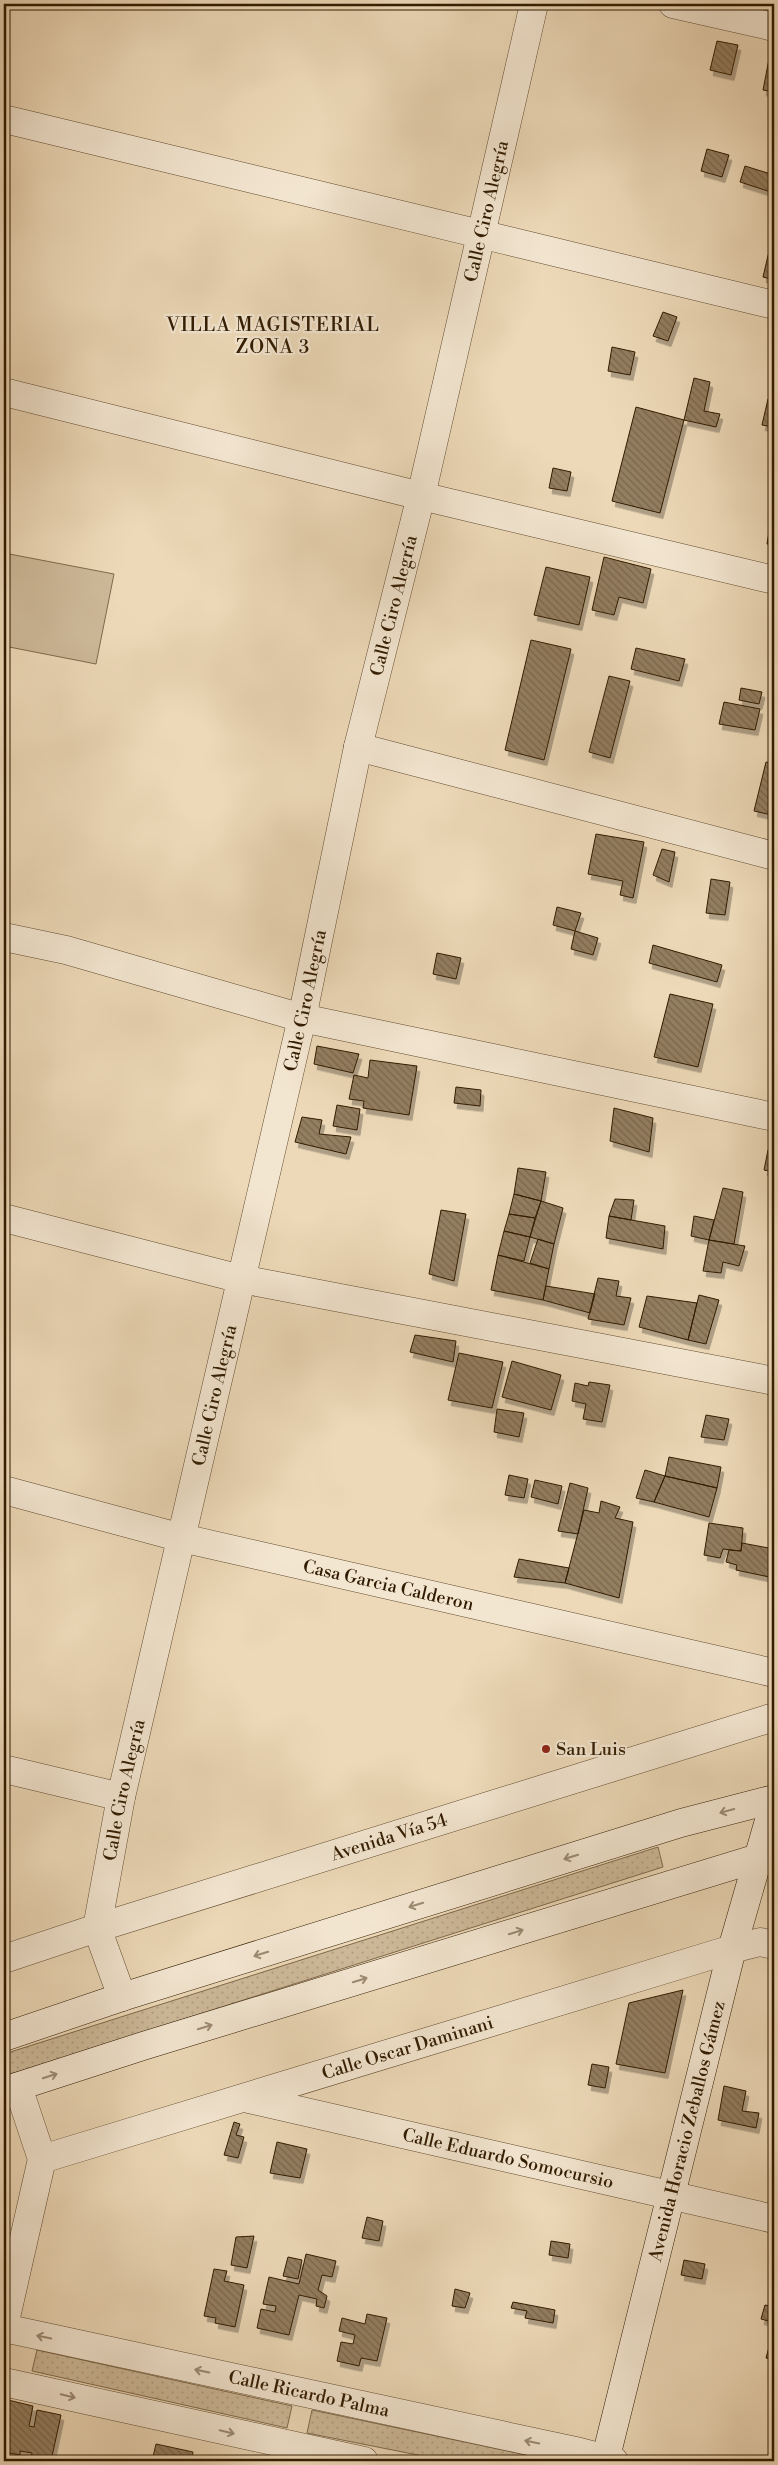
<svg xmlns="http://www.w3.org/2000/svg" width="778" height="2465" font-family="'Libre Bodoni',serif">
	<defs>
		<pattern id="grass-dots" width="8" height="8" patternUnits="userSpaceOnUse" patternTransform="scale(1.25)"><rect width="8" height="8" fill="#cdb999"/><path d="M2 2h.1M6 6h.1" fill="none" stroke="#b09e82" stroke-width="1.8" stroke-linecap="round"/></pattern>
		<pattern id="building-back-hatch" width="6" height="6" patternUnits="userSpaceOnUse" patternTransform="scale(1.25)"><rect width="6" height="6" fill="#937e60"/><path d="M-1 5l2 2M0 0l6 6M5-1l2 2" fill="none" stroke="#79664d"/></pattern>
		<filter id="shadow"><feDropShadow dx="3" dy="5.5" stdDeviation="0" flood-color="#0004"/></filter>
	</defs>
	<rect width="100%" height="100%" fill="#edd9b8"/>
	<filter id="stains"><feTurbulence type="fractalNoise" baseFrequency=".004" numOctaves="4"/><feColorMatrix values="0 0 0 0 .2 0 0 0 0 .09 0 0 0 0 .02 0 0 0 .5 -.17"/></filter>
	<radialGradient id="worn" r=".72"><stop offset=".6" stop-color="#630" stop-opacity="0"/><stop offset="1" stop-color="#630" stop-opacity=".3"/></radialGradient>
	<path fill="url(#grass-dots)" stroke="#7f6a4c" d="M 658,1847 L 663,1867 L 4,2076 L 4,2054 Z
		M 37,2350 L 292,2406 L 287,2428 L 32,2371 Z
		M 312,2410 L 555,2461 L 448,2461 L 307,2433 Z"/>
	<path fill="#cdb999" stroke="#7f6a4c" d="M 4,553 L 114,574 L 96,664 L 4,646 Z"/>
	<path fill="url(#building-back-hatch)" stroke="#311b00" filter="url(#shadow)" d="M 717,41 L 738,45 L 731,75 L 710,70 Z
		M 770,54 L 774,55 L 774,92 L 763,90 Z
		M 707,149 L 729,155 L 722,177 L 701,171 Z
		M 745,166 L 774,175 L 774,193 L 740,182 Z
		M 774,230 L 774,280 L 763,277 Z
		M 663,312 L 677,317 L 668,341 L 653,336 Z
		M 612,347 L 635,352 L 630,375 L 608,371 Z
		M 694,378 L 710,382 L 704,411 L 720,414 L 716,427 L 684,420 Z
		M 768,399 L 774,401 L 774,427 L 762,425 Z
		M 636,407 L 684,420 L 660,513 L 612,501 Z
		M 553,468 L 571,472 L 567,491 L 549,488 Z
		M 774,501 L 774,545 L 767,544 Z
		M 604,557 L 651,569 L 643,603 L 619,597 L 614,615 L 592,610 Z
		M 546,567 L 590,577 L 579,625 L 534,615 Z
		M 531,640 L 571,649 L 544,760 L 505,750 Z
		M 636,648 L 685,659 L 679,681 L 631,669 Z
		M 609,676 L 630,681 L 610,758 L 589,752 Z
		M 741,688 L 762,692 L 759,704 L 739,700 Z
		M 724,702 L 760,709 L 755,730 L 719,724 Z
		M 766,762 L 774,763 L 772,815 L 754,811 Z
		M 596,834 L 644,842 L 633,898 L 620,895 L 623,881 L 588,874 Z
		M 662,849 L 675,852 L 669,882 L 653,875 Z
		M 711,879 L 730,882 L 725,915 L 706,913 Z
		M 557,907 L 581,913 L 575,931 L 553,925 Z
		M 575,931 L 598,938 L 593,955 L 571,949 Z
		M 653,945 L 722,965 L 717,982 L 649,963 Z
		M 437,953 L 461,958 L 456,979 L 433,974 Z
		M 670,994 L 713,1004 L 698,1067 L 654,1057 Z
		M 317,1046 L 359,1054 L 353,1073 L 314,1064 Z
		M 370,1060 L 417,1066 L 409,1115 L 363,1108 L 364,1101 L 349,1099 L 354,1075 L 368,1078 Z
		M 456,1087 L 481,1090 L 480,1106 L 454,1103 Z
		M 337,1105 L 360,1109 L 357,1130 L 333,1126 Z
		M 614,1108 L 653,1118 L 649,1152 L 610,1141 Z
		M 302,1117 L 322,1120 L 319,1134 L 351,1137 L 346,1154 L 295,1142 Z
		M 768,1150 L 774,1151 L 774,1172 L 764,1170 Z
		M 518,1168 L 546,1172 L 541,1201 L 514,1194 Z
		M 723,1188 L 743,1192 L 734,1244 L 709,1240 Z
		M 514,1194 L 541,1201 L 535,1218 L 509,1214 Z
		M 615,1199 L 634,1200 L 631,1220 L 609,1216 Z
		M 541,1201 L 563,1208 L 554,1244 L 530,1237 Z
		M 441,1210 L 466,1214 L 454,1281 L 429,1274 Z
		M 509,1214 L 535,1218 L 530,1237 L 504,1231 Z
		M 609,1216 L 665,1226 L 663,1249 L 606,1238 Z
		M 694,1216 L 714,1220 L 709,1240 L 691,1236 Z
		M 504,1231 L 530,1237 L 524,1261 L 498,1255 Z
		M 538,1239 L 554,1244 L 549,1269 L 530,1263 Z
		M 709,1240 L 745,1246 L 739,1266 L 723,1262 L 721,1273 L 703,1271 Z
		M 498,1255 L 549,1269 L 543,1300 L 491,1290 Z
		M 598,1278 L 619,1281 L 616,1296 L 631,1298 L 624,1325 L 588,1319 Z
		M 546,1286 L 595,1294 L 590,1313 L 543,1300 Z
		M 699,1295 L 719,1300 L 706,1344 L 688,1340 Z
		M 647,1296 L 697,1303 L 688,1340 L 639,1327 Z
		M 415,1335 L 456,1341 L 453,1362 L 410,1352 Z
		M 459,1353 L 503,1362 L 492,1408 L 448,1400 Z
		M 512,1361 L 561,1375 L 551,1410 L 502,1397 Z
		M 589,1382 L 610,1385 L 602,1422 L 583,1419 L 586,1404 L 572,1401 L 575,1383 L 588,1386 Z
		M 497,1409 L 524,1413 L 519,1437 L 494,1432 Z
		M 706,1415 L 729,1419 L 724,1440 L 701,1437 Z
		M 669,1457 L 721,1467 L 717,1488 L 665,1476 Z
		M 645,1470 L 665,1476 L 654,1502 L 636,1498 Z
		M 509,1475 L 528,1479 L 524,1498 L 505,1495 Z
		M 665,1476 L 717,1488 L 709,1517 L 654,1502 Z
		M 535,1480 L 562,1486 L 558,1504 L 531,1497 Z
		M 570,1483 L 588,1488 L 578,1534 L 558,1531 Z
		M 601,1501 L 620,1507 L 615,1518 L 633,1522 L 619,1598 L 565,1583 L 584,1510 L 599,1513 Z
		M 709,1523 L 743,1528 L 741,1551 L 723,1549 L 720,1558 L 704,1555 Z
		M 742,1543 L 774,1549 L 774,1578 L 736,1570 L 737,1565 L 726,1562 L 729,1550 L 741,1551 Z
		M 519,1559 L 569,1568 L 565,1583 L 514,1577 Z
		M 683,1990 L 665,2073 L 616,2064 L 629,2003 Z
		M 592,2064 L 609,2067 L 605,2088 L 588,2085 Z
		M 724,2086 L 746,2091 L 742,2111 L 759,2113 L 756,2128 L 718,2120 Z
		M 234,2122 L 240,2124 L 236,2135 L 244,2137 L 238,2158 L 224,2155 Z
		M 277,2142 L 307,2149 L 300,2178 L 270,2173 Z
		M 367,2217 L 383,2221 L 379,2241 L 362,2238 Z
		M 254,2236 L 247,2268 L 231,2265 L 236,2237 Z
		M 551,2241 L 570,2244 L 568,2258 L 549,2255 Z
		M 306,2254 L 336,2261 L 332,2277 L 322,2275 L 318,2290 L 327,2296 L 324,2308 L 316,2306 L 317,2299 L 299,2295 L 289,2335 L 257,2328 L 261,2309 L 275,2312 L 276,2306 L 263,2304 L 269,2277 L 299,2284 Z
		M 288,2257 L 302,2260 L 298,2279 L 283,2276 Z
		M 684,2260 L 705,2264 L 702,2279 L 681,2275 Z
		M 214,2269 L 227,2271 L 224,2281 L 244,2285 L 235,2327 L 215,2323 L 216,2318 L 204,2316 Z
		M 455,2289 L 470,2293 L 465,2308 L 452,2306 Z
		M 513,2302 L 555,2310 L 553,2323 L 525,2318 L 527,2311 L 511,2308 Z
		M 765,2305 L 774,2307 L 772,2322 L 761,2319 Z
		M 367,2314 L 387,2318 L 377,2361 L 361,2358 L 359,2366 L 337,2361 L 341,2342 L 353,2344 L 355,2335 L 339,2331 L 342,2318 L 365,2324 Z
		M 769,2347 L 774,2349 L 774,2359 L 766,2358 Z
		M 8,2400 L 33,2406 L 29,2426 L 34,2427 L 37,2410 L 61,2415 L 51,2461 L 30,2461 L 32,2453 L 20,2451 L 20,2455 L 4,2452 L 4,2418 Z
		M 156,2444 L 193,2452 L 192,2458 L 204,2461 L 152,2461 Z"/>
	<g fill="none" stroke-linecap="round" stroke-linejoin="round">
		<g stroke="#604a2e" stroke-width="29">
			<g id="street">
				<path d="M 673,4 L 774,27"/>
				<path d="M 4,119 L 774,305"/>
				<path d="M 4,392 L 421,496 L 774,580"/>
				<path d="M 358,747 L 774,856"/>
				<path d="M 4,937 L 66,950 L 302,1018 L 774,1117"/>
				<path d="M 4,1218 L 241,1279 L 774,1381"/>
				<path id="s1" d="M 4,1490 L 182,1538 L 774,1673"/>
				<path d="M 4,1769 L 121,1797"/>
				<path id="s2" d="M 4,1959 L 97,1928 L 774,1717"/>
				<path id="s3" d="M 122,1997 L 97,1928 L 121,1797 L 302,1018 L 358,747 L 421,496 L 534,4"/>
				<path id="s4" d="M 245,2098 L 774,2219"/>
				<path id="s5" d="M 42,2159 L 732,1949 L 760,1942 L 774,1945"/>
				<path d="M 4,2326 L 42,2159 L 18,2087"/>
				<path id="s6" d="M 4,2328 L 580,2452 L 614,2461"/>
				<path d="M 4,2382 L 364,2461"/>
			</g>
		</g>
		<g stroke="#311b00" stroke-width="29">
			<g id="secondary">
				<path d="M 4,2037 L 122,1997 L 681,1823 L 774,1799"/>
				<path d="M 4,2091 L 143,2046 L 774,1853"/>
				<path id="s7" d="M 605,2461 L 732,1949 L 774,1803"/>
			</g>
		</g>
		<use href="#street" stroke="#f3e6d1" stroke-width="28"/>
		<use href="#secondary" stroke="#f3e6d1" stroke-width="28"/>
	</g>
	<defs><path id="oneway-shaft" d="M-6 0H5M1.5-3L5.5 0L1.5 3" fill="none" stroke-width="1.6" stroke-linecap="round" stroke-linejoin="round" transform="scale(1.25)"/></defs>
	<g stroke="#9c8b73">
		<use href="#oneway-shaft" transform="translate(727 1811) rotate(165)"/>
		<use href="#oneway-shaft" transform="translate(571 1857) rotate(163)"/>
		<use href="#oneway-shaft" transform="translate(416 1905) rotate(163)"/>
		<use href="#oneway-shaft" transform="translate(516 1932) rotate(-17)"/>
		<use href="#oneway-shaft" transform="translate(261 1954) rotate(163)"/>
		<use href="#oneway-shaft" transform="translate(360 1980) rotate(-17)"/>
		<use href="#oneway-shaft" transform="translate(205 2027) rotate(-17)"/>
		<use href="#oneway-shaft" transform="translate(50 2076) rotate(-18)"/>
		<use href="#oneway-shaft" transform="translate(44 2337) rotate(-168)"/>
		<use href="#oneway-shaft" transform="translate(202 2371) rotate(-168)"/>
		<use href="#oneway-shaft" transform="translate(68 2396) rotate(13)"/>
		<use href="#oneway-shaft" transform="translate(227 2432) rotate(13)"/>
		<use href="#oneway-shaft" transform="translate(532 2442) rotate(-168)"/>
	</g>
	<circle fill="#8f2418" stroke="#f3e6d1" stroke-width="2" cx="546" cy="1749" r="5"/>
	<g text-anchor="middle" stroke-width="4.5" stroke-linejoin="round" paint-order="stroke">
		<g font-size="18" fill="#311b00" stroke="#f3e6d1">
			<text dy="6" stroke="none"><textPath href="#s3" startOffset="1834">Calle Ciro Alegría</textPath></text>
			<text dy="6" stroke="none"><textPath href="#s3" startOffset="1429">Calle Ciro Alegría</textPath></text>
			<text dy="6" stroke="none"><textPath href="#s3" startOffset="1024">Calle Ciro Alegría</textPath></text>
			<text dy="6" stroke="none"><textPath href="#s3" startOffset="619">Calle Ciro Alegría</textPath></text>
			<text dy="6" stroke="none"><textPath href="#s1" startOffset="396">Casa Garcia Calderon</textPath></text>
			<text dy="6" stroke="none"><textPath href="#s3" startOffset="214">Calle Ciro Alegría</textPath></text>
			<text dy="6" stroke="none"><textPath href="#s2" startOffset="404">Avenida Vía 54</textPath></text>
			<text dy="6" stroke="none"><textPath href="#s5" startOffset="382">Calle Oscar Daminani</textPath></text>
			<text dy="6" stroke="none"><textPath href="#s7" startOffset="340">Avenida Horacio Zeballos Gámez</textPath></text>
			<text dy="6" stroke="none"><textPath href="#s4" startOffset="270">Calle Eduardo Somocursio</textPath></text>
			<text dy="6" stroke="none"><textPath href="#s6" startOffset="312">Calle Ricardo Palma</textPath></text>
		</g>
		<g font-size="18" fill="#311b00" stroke="#f3e6d1" text-anchor="start">
			<text x="556" y="1755">San Luis</text>
		</g>
		<g font-size="19" letter-spacing="1" fill="#311b00" stroke="#f3e6d1">
			<text x="273" y="331">VILLA MAGISTERIAL<tspan x="273" dy="22">ZONA 3</tspan></text>
		</g>
	</g>
	<rect width="778" height="2465" fill="none" stroke="#edd9b8" stroke-width="20"/>
	<rect x="5" y="5" width="768" height="2455" fill="none" stroke="#311b00" stroke-width="2.5"/>
	<rect x="10" y="10" width="758" height="2445" fill="none" stroke="#311b00"/>
	<rect width="100%" height="100%" filter="url(#stains)"/>
	<rect width="100%" height="100%" fill="url(#worn)"/>
</svg>
